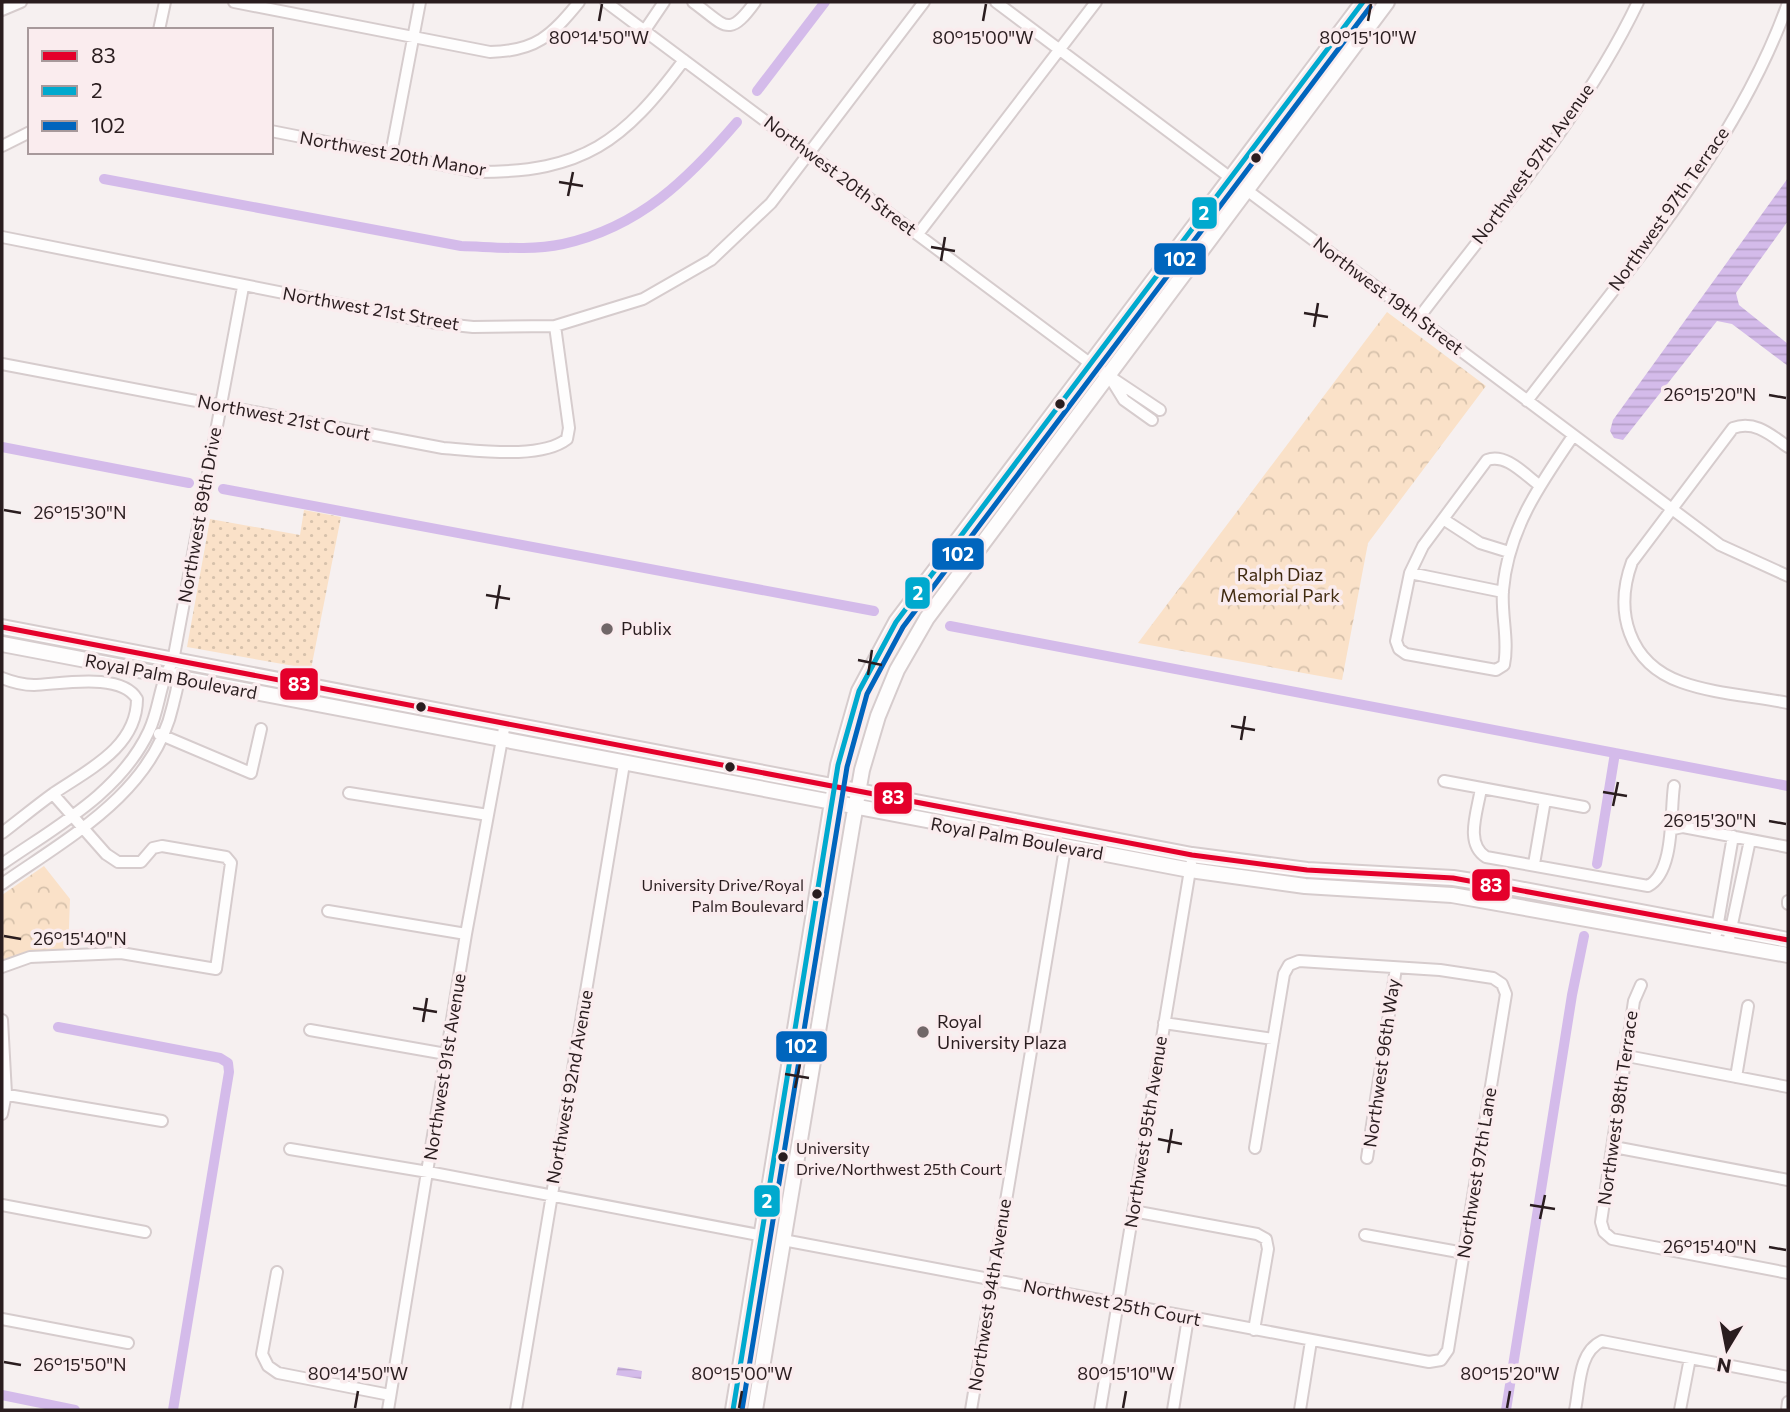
<svg xmlns="http://www.w3.org/2000/svg" width="1790" height="1412" font-family="Commissioner,sans-serif">
	<defs>
		<pattern id="grass-dots" width="8" height="8" patternUnits="userSpaceOnUse" patternTransform="scale(1.75)"><rect width="8" height="8" fill="#fae1c8"/><path d="M2 2h.1M6 6h.1" fill="none" stroke="#d6c1ab" stroke-width="1.8" stroke-linecap="round"/></pattern>
		<pattern id="park-crowns" width="20" height="18" patternUnits="userSpaceOnUse" patternTransform="scale(1.75)"><rect width="20" height="18" fill="#fae1c8"/><path d="M2 6a3 3 0 1 1 6 0M12 15a3 3 0 1 1 6 0" fill="none" stroke="#d6c1ab"/></pattern>
		<pattern id="water-rules" width="6" height="5" patternUnits="userSpaceOnUse" patternTransform="scale(1.75)"><rect width="6" height="5" fill="#d4bbea"/><path d="M0 2.5h6" fill="none" stroke="#b6a0c8"/></pattern>
	</defs>
	<rect width="100%" height="100%" fill="#f6f0f0"/>
	<path fill="url(#grass-dots)" d="M 304,510 L 341,517 L 311,669 L 187,647 L 210,519 L 300,535 Z"/>
	<path fill="url(#park-crowns)" d="M 1387,312 L 1486,386 L 1368,543 L 1342,680 L 1138,643 Z
		M 44,866 L 70,899 L 68,954 L 2,967 L 2,895 Z"/>
	<path fill="url(#water-rules)" d="M 1788,178 L 1788,221 L 1736,293 L 1739,305 L 1788,344 L 1788,366 L 1732,324 L 1717,321 L 1623,440 L 1614,438 L 1610,431 L 1613,420 Z
		M 618,1367 L 642,1371 L 641,1379 L 616,1375 Z"/>
	<g fill="none" stroke-linecap="round" stroke-linejoin="round">
		<path stroke="#d4bbea" stroke-width="10" d="M 757,91 L 825,2
			M 104,179 L 461,246 C 495,247 530,251 563,244 C 640,227 688,179 737,122
			M 2,447 L 189,483
			M 223,489 L 874,611
			M 950,626 L 1788,786
			M 1597,864 L 1615,753
			M 58,1027 L 220,1058 L 228,1063 L 229,1072 L 173,1410
			M 2,1395 L 75,1410
			M 1506,1410 L 1572,995 L 1584,936"/>
		<g stroke="#d6cccd" stroke-width="14">
			<path id="minor" d="M 234,2 L 490,52 C 536,51 551,36 579,2
				M 606,2 L 1091,364 L 1160,410
				M 693,2 C 726,26 728,39 755,2
				M 996,2 L 1720,545 L 1788,576
				M 2,10 L 21,2
				M 159,30 L 165,2
				M 645,30 L 664,2
				M 271,131 L 478,172 C 584,172 623,142 684,60
				M 2,146 L 30,132
				M 391,154 L 420,2
				M 918,234 L 1096,2
				M 2,237 L 435,323 L 473,327 L 555,326 L 643,299 L 711,260 L 771,203 L 924,2
				M 1418,319 C 1495,217 1583,117 1638,2
				M 2,364 L 443,448 C 476,450 540,460 567,439 L 569,428 L 555,326
				M 1111,379 L 1124,400 L 1152,420
				M 1527,401 C 1621,278 1736,150 1788,3
				M 1788,447 C 1771,435 1755,420 1733,428 L 1632,562 C 1614,611 1628,663 1681,682 C 1714,694 1754,696 1788,703
				M 1539,485 C 1524,474 1506,453 1487,460 L 1423,546 L 1410,573 L 1396,641 L 1399,649 L 1406,654 L 1496,670 L 1504,665 C 1509,640 1501,615 1503,590 C 1508,530 1540,484 1573,436
				M 1443,519 L 1480,543 L 1509,552
				M 1410,573 L 1503,592
				M 2,678 C 12,682 22,685 34,685 C 61,684 121,672 137,699 C 137,747 88,770 54,793 C 36,806 19,820 2,833
				M 159,734 L 251,773 L 261,729
				M 1444,781 L 1584,807
				M 1481,788 C 1478,810 1464,843 1486,857 L 1648,886 C 1675,872 1670,813 1674,786
				M 349,793 L 488,815
				M 1673,829 L 1683,827 L 1788,847
				M 2,864 C 55,827 120,793 149,731 C 160,708 159,683 173,661 L 243,287
				M 1534,864 L 1545,800
				M 2,884 C 69,837 154,792 173,705 C 175,695 180,683 177,673
				M 1788,904 L 1788,901
				M 328,911 L 466,934
				M 1716,934 L 1733,836
				M 1728,943 L 1750,840
				M 2,967 L 30,957 L 121,953 L 216,969 L 231,863 L 226,857 L 162,846 L 153,848 L 141,862 L 118,862 L 106,854 L 53,794
				M 1641,985 L 1634,1001 L 1601,1222 L 1604,1232 L 1612,1239 L 1788,1273
				M 2,1020 L 6,1094 L 2,1114
				M 1164,1023 L 1273,1039
				M 310,1030 L 446,1054
				M 1627,1056 L 1788,1087
				M 1736,1077 L 1748,1006
				M 2,1094 L 162,1121
				M 1614,1147 L 1788,1180
				M 290,1149 L 428,1172 L 764,1236
				M 1367,1158 L 1396,968
				M 2,1205 L 145,1232
				M 1133,1211 L 1257,1234 L 1266,1239 L 1268,1249 L 1254,1330
				M 1365,1235 L 1464,1253
				M 783,1240 L 1429,1362 L 1441,1360 L 1448,1350 L 1506,994 L 1502,984 L 1493,978 L 1440,970 L 1299,961 L 1289,965 L 1284,974 L 1255,1148
				M 277,1272 L 262,1354 L 268,1366 L 278,1373 L 390,1395
				M 2,1319 L 128,1343
				M 388,1410 L 466,934 L 505,723
				M 516,1410 L 624,764
				M 971,1410 L 1065,848
				M 1100,1410 L 1191,864
				M 1173,1410 L 1188,1318
				M 1300,1410 L 1311,1341
				M 1575,1410 C 1580,1387 1578,1352 1602,1341 L 1788,1377
				M 1680,1410 L 1690,1358
				M 1787,1410 L 1788,1402"/>
		</g>
		<g stroke="#d6cccd" stroke-width="18">
			<path id="major" d="M 2,627 L 1192,855 L 1307,870 L 1453,878 L 1498,885 L 1788,940
				M 2,644 L 1190,870 L 1305,886 L 1452,895 L 1788,955
				M 733,1410 L 838,765 L 859,691 L 896,622 L 1363,2
				M 755,1410 L 852,827 L 862,770 L 878,716 L 897,670 L 927,618 L 1387,2"/>
		</g>
		<use href="#minor" stroke="#fefdfd" stroke-width="10"/>
		<use href="#major" stroke="#fefdfd" stroke-width="14"/>
		<g stroke="#faecee" stroke-width="10">
			<path id="bus-1" d="M 2,627 L 1192,855 L 1307,870 L 1453,878 L 1788,940"/>
		</g>
		<g stroke="#faecee" stroke-width="10">
			<path id="bus-2" d="M 733,1410 L 838,765 L 859,691 L 896,622 L 1363,2"/>
		</g>
		<g stroke="#faecee" stroke-width="10">
			<path id="bus-3" d="M 742,1410 L 847,767 L 867,694 L 903,627 L 1370,7"/>
		</g>
		<use href="#bus-1" stroke="#e4002b" stroke-width="5"/>
		<use href="#bus-2" stroke="#00a9ce" stroke-width="5"/>
		<use href="#bus-3" stroke="#0065bd" stroke-width="5"/>
	</g>
	<path fill="none" stroke="#2a1d1f" stroke-width="2.5" d="M 599,21 L 602,4M 983,21 L 986,4M 1368,21 L 1371,4M 559,182 L 583,186M 568,196 L 573,172M 931,247 L 955,251M 941,261 L 945,237M 1304,313 L 1328,317M 1314,327 L 1318,303M 1769,395 L 1786,398M 4,510 L 21,513M 486,595 L 510,599M 496,609 L 500,585M 858,660 L 882,665M 868,675 L 872,650M 1231,726 L 1255,730M 1241,740 L 1245,716M 1603,792 L 1627,796M 1613,806 L 1618,782M 1769,821 L 1786,824M 4,936 L 21,939M 413,1008 L 437,1012M 423,1022 L 427,998M 785,1074 L 809,1078M 795,1088 L 800,1064M 1158,1139 L 1182,1144M 1168,1153 L 1172,1129M 1530,1205 L 1555,1209M 1540,1219 L 1545,1195M 1769,1247 L 1786,1250M 4,1362 L 21,1365M 355,1408 L 358,1391M 739,1408 L 742,1391M 1123,1408 L 1126,1391M 1507,1408 L 1510,1391"/>
	<g fill="#2a1d1f" stroke="#faecee" stroke-width="2.5">
		<circle cx="1256" cy="158" r="6"/>
		<circle cx="1060" cy="404" r="6"/>
		<circle cx="421" cy="707" r="6"/>
		<circle cx="730" cy="767" r="6"/>
		<circle cx="817" cy="894" r="6"/>
		<circle cx="783" cy="1157" r="6"/>
	</g>
	<g fill="#716768" stroke="#faecee" stroke-width="2.5">
		<circle cx="607" cy="629" r="7"/>
		<circle cx="923" cy="1032" r="7"/>
	</g>
	<g text-anchor="middle" stroke-width="7" stroke-linejoin="round" paint-order="stroke">
		<g font-size="16" fill="#2a1d1f" stroke="#faecee" text-anchor="end">
			<text x="804" y="891">University Drive/Royal<tspan x="804" dy="21">Palm Boulevard</tspan></text>
			<text x="796" y="1154" text-anchor="start">University<tspan x="796" dy="21">Drive/Northwest 25th Court</tspan></text>
		</g>
		<g font-size="18" fill="#2a1d1f" stroke="#faecee">
			<text transform="translate(393 154) rotate(10)" y="6">Northwest 20th Manor</text>
			<text transform="translate(1533 164) rotate(-54)" y="6">Northwest 97th Avenue</text>
			<text transform="translate(840 176) rotate(37)" y="6">Northwest 20th Street</text>
			<text transform="translate(1669 209) rotate(-55)" y="6">Northwest 97th Terrace</text>
			<text transform="translate(1388 296) rotate(37)" y="6">Northwest 19th Street</text>
			<text transform="translate(371 309) rotate(10)" y="6">Northwest 21st Street</text>
			<text transform="translate(284 418) rotate(11)" y="6">Northwest 21st Court</text>
			<text transform="translate(200 515) rotate(-80)" y="6">Northwest 89th Drive</text>
			<text transform="translate(171 677) rotate(11)" y="6">Royal Palm Boulevard</text>
			<text transform="translate(1017 839) rotate(10)" y="6">Royal Palm Boulevard</text>
			<text transform="translate(1382 1063) rotate(-82)" y="6">Northwest 96th Way</text>
			<text transform="translate(445 1067) rotate(-81)" y="6">Northwest 91st Avenue</text>
			<text transform="translate(570 1087) rotate(-80)" y="6">Northwest 92nd Avenue</text>
			<text transform="translate(1618 1108) rotate(-82)" y="6">Northwest 98th Terrace</text>
			<text transform="translate(1146 1132) rotate(-81)" y="6">Northwest 95th Avenue</text>
			<text transform="translate(1477 1173) rotate(-81)" y="6">Northwest 97th Lane</text>
			<text transform="translate(990 1295) rotate(-81)" y="6">Northwest 94th Avenue</text>
			<text transform="translate(1112 1303) rotate(11)" y="6">Northwest 25th Court</text>
		</g>
		<g font-size="18" fill="#402a0f" stroke="#faecee">
			<text x="1280" y="581">Ralph Diaz<tspan x="1280" dy="21">Memorial Park</tspan></text>
		</g>
		<g font-size="18" fill="#2a1d1f" stroke="#faecee" text-anchor="start">
			<text x="621" y="635">Publix</text>
			<text x="937" y="1028">Royal<tspan x="937" dy="21">University Plaza</tspan></text>
		</g>
	</g>
	<g font-size="18" text-anchor="middle" fill="#2a1d1f" stroke="#faecee" stroke-width="7" stroke-linejoin="round" paint-order="stroke">
		<text x="599" y="44">80°14'50"W</text>
		<text x="983" y="44">80°15'00"W</text>
		<text x="1368" y="44">80°15'10"W</text>
		<text x="1710" y="401">26°15'20"N</text>
		<text x="80" y="519">26°15'30"N</text>
		<text x="1710" y="827">26°15'30"N</text>
		<text x="80" y="945">26°15'40"N</text>
		<text x="1710" y="1253">26°15'40"N</text>
		<text x="80" y="1371">26°15'50"N</text>
		<text x="358" y="1380">80°14'50"W</text>
		<text x="742" y="1380">80°15'00"W</text>
		<text x="1126" y="1380">80°15'10"W</text>
		<text x="1510" y="1380">80°15'20"W</text>
	</g>
	<g stroke="#faecee" stroke-width="2.5">
		<rect x="1191" y="196" width="27" height="34" rx="7" fill="#00a9ce"/>
		<rect x="1153" y="242" width="54" height="34" rx="7" fill="#0065bd"/>
		<rect x="931" y="537" width="54" height="34" rx="7" fill="#0065bd"/>
		<rect x="904" y="576" width="27" height="34" rx="7" fill="#00a9ce"/>
		<rect x="279" y="667" width="40" height="34" rx="7" fill="#e4002b"/>
		<rect x="873" y="781" width="40" height="34" rx="7" fill="#e4002b"/>
		<rect x="1471" y="868" width="40" height="34" rx="7" fill="#e4002b"/>
		<rect x="775" y="1030" width="53" height="33" rx="7" fill="#0065bd"/>
		<rect x="753" y="1184" width="28" height="34" rx="7" fill="#00a9ce"/>
	</g>
	<g font-size="19" text-anchor="middle" font-weight="bold" fill="#fff">
		<text x="1204" y="220">2</text>
		<text x="1180" y="266">102</text>
		<text x="958" y="561">102</text>
		<text x="918" y="600">2</text>
		<text x="299" y="691">83</text>
		<text x="893" y="804">83</text>
		<text x="1491" y="892">83</text>
		<text x="801" y="1053">102</text>
		<text x="767" y="1208">2</text>
	</g>
	<rect width="1790" height="1412" fill="none" stroke="#2a1d1f" stroke-width="7"/>
	<rect x="28" y="28" width="245" height="126" fill="#faecee" stroke="#a7999b" stroke-width="2"/>
	<rect x="42" y="51" width="35" height="10" fill="#e4002b" stroke="#a7999b" stroke-width="2"/>
	<text x="91" y="63" font-size="21" fill="#2a1d1f">83</text>
	<rect x="42" y="86" width="35" height="10" fill="#00a9ce" stroke="#a7999b" stroke-width="2"/>
	<text x="91" y="98" font-size="21" fill="#2a1d1f">2</text>
	<rect x="42" y="121" width="35" height="10" fill="#0065bd" stroke="#a7999b" stroke-width="2"/>
	<text x="91" y="133" font-size="21" fill="#2a1d1f">102</text>
	<g transform="translate(1727 1349) rotate(190)" stroke="#faecee" stroke-width="5" paint-order="stroke">
	<path d="M0-5L12 26L0 18L-12 26Z" fill="#2a1d1f"/>
	<text y="-10" font-size="19" font-weight="bold" text-anchor="middle" fill="#2a1d1f">N</text>
	</g>
</svg>
